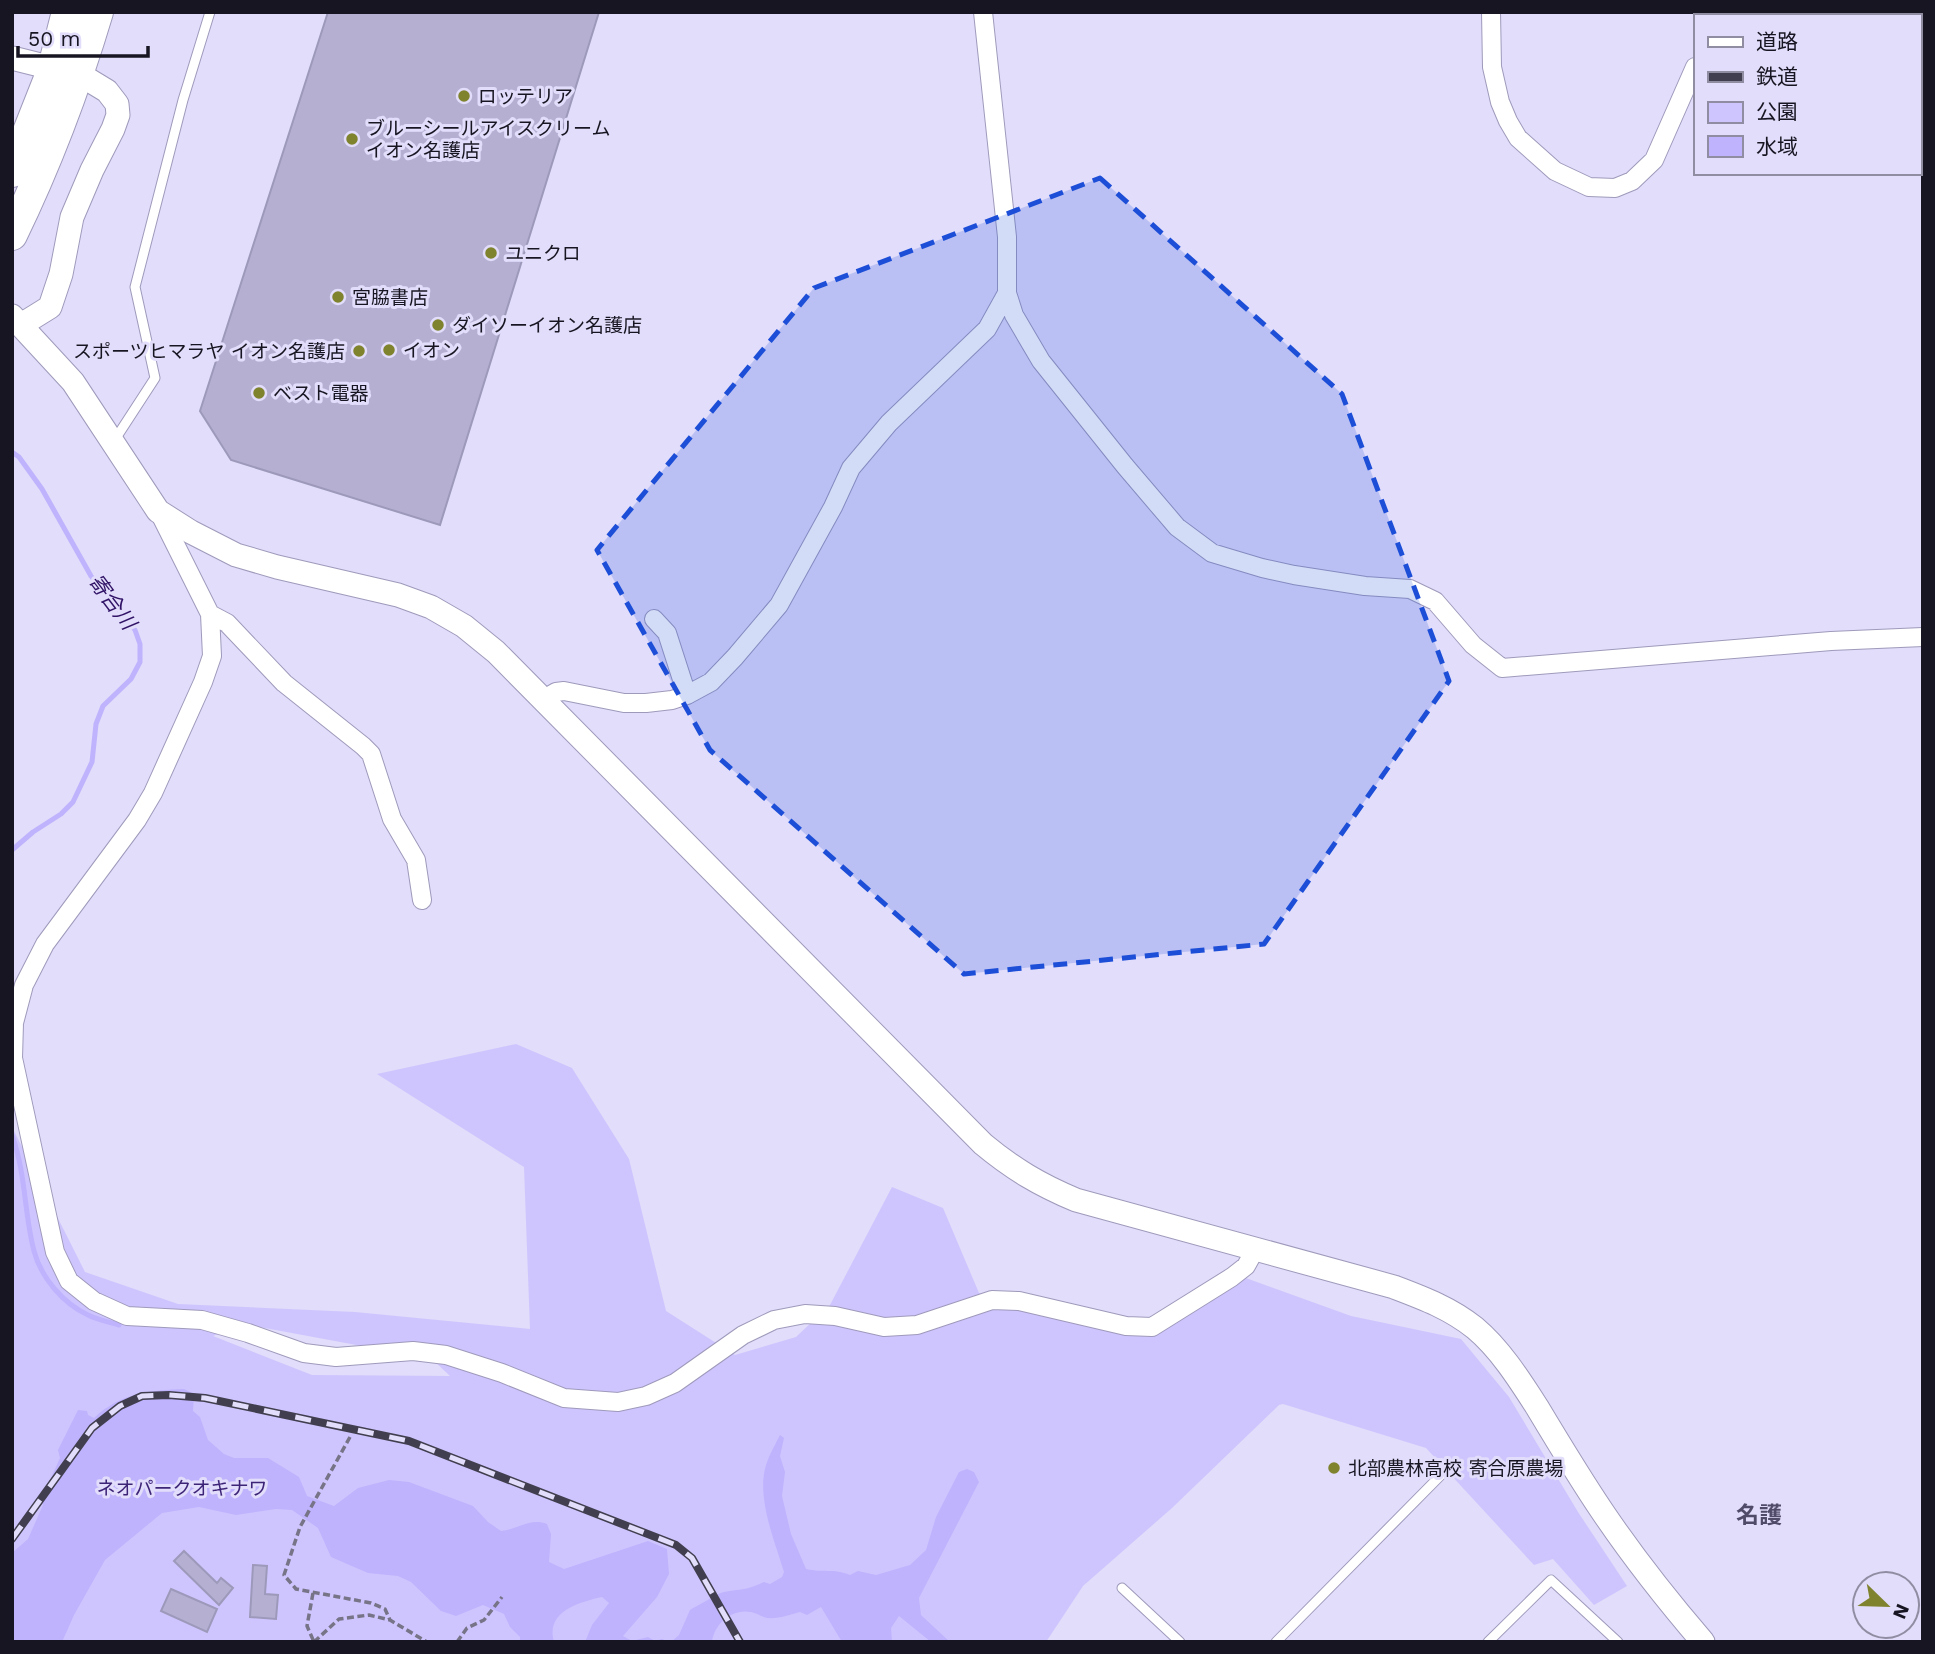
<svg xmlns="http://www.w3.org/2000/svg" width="1935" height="1654" font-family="'Work Sans','Noto Sans JP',sans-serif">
	<rect width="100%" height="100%" fill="#e1ddfa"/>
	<path fill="#cec5fe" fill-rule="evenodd" d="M 516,1044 L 572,1068 L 629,1159 L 666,1311 L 735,1355 L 796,1337 L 830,1305 L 892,1187 L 943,1208 L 979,1293 L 1147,1337 L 1243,1277 L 1351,1316 L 1461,1339 L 1509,1397 L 1578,1512 L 1627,1586 L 1594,1605 L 1553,1559 L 1534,1565 L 1426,1448 L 1283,1404 L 1279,1405 L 1172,1508 L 1083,1586 L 1046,1642 L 12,1642 L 12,1127 L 85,1272 L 178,1304 L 355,1312 L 530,1329 L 524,1167 L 377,1074 ZM 243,1324 L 432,1359 L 450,1376 L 312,1375 L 213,1336 Z"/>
	<path fill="#bfb3fd" d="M 184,1389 L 194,1394 L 193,1411 L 200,1417 L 208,1440 L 224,1454 L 234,1458 L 268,1458 L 299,1477 L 307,1496 L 334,1506 L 358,1488 L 389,1480 L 409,1482 L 473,1506 L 488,1522 L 501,1531 C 517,1530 530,1517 547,1524 L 551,1534 L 549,1562 L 564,1569 L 648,1541 L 667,1549 L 669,1574 L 657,1597 L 623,1636 L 632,1641 L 648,1637 L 655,1641 L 662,1639 L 669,1642 L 585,1642 L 592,1625 L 609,1603 L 602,1597 C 580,1602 545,1611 554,1642 L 520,1642 L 520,1637 L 510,1627 L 504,1614 L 483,1605 L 456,1616 L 441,1611 L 411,1582 L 398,1576 L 368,1573 L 331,1557 L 318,1528 L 292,1510 L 276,1509 L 236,1515 L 199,1507 L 162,1513 L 105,1560 L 74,1615 L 62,1642 L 12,1642 L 12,1553 L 28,1539 L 43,1505 L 41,1500 L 60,1458 L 58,1450 L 78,1410 L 87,1411 L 88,1415 L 94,1418 C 120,1393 151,1390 184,1389 Z
		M 780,1435 L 784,1438 L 780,1456 L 785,1472 L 782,1496 L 791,1534 L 806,1569 C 824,1573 833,1568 850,1575 L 858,1571 L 876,1575 L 910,1565 L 926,1550 L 936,1517 L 959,1472 L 967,1469 L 974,1472 L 979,1482 L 919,1598 L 921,1615 L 950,1642 L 931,1642 L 899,1616 L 891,1628 L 892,1642 L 842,1642 L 821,1607 L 807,1615 L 800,1612 C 789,1615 779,1619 767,1618 C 762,1617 757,1613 751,1612 C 732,1608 714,1624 712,1642 L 671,1642 L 679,1635 L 690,1610 L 693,1608 C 702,1604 716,1594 724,1592 C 740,1589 748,1590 764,1582 L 770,1584 L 782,1577 L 784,1572 C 775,1542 756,1497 766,1465 C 769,1455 775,1445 780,1435 Z"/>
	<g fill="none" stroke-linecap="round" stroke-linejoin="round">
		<path stroke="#bfb3fd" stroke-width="5" d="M 12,452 L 19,457 L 42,489 L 91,576 L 135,630 L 140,644 L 140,662 L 131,679 L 103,706 L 96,724 L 92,762 L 73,802 L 61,814 L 33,832 L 12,850
			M 12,1135 C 26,1174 24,1213 34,1251 C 41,1278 64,1304 88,1315 C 98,1320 109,1322 119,1325"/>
	</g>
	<path fill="#b5b0d2" stroke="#9d99ba" stroke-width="2" d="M 328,12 L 599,12 L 440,525 L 231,460 L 200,411 Z
		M 184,1551 L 217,1583 L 221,1578 L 233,1588 L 219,1605 L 174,1561 Z
		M 253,1565 L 267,1566 L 265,1594 L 278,1595 L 276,1619 L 250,1617 Z
		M 171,1589 L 217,1609 L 207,1632 L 161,1611 Z"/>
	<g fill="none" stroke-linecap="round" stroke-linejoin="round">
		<g stroke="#9e9abb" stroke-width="11">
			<path id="service" d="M 114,441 L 155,378 L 135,287 L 183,100 L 210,12
				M 1122,1588 L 1180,1642
				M 1276,1642 L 1442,1474
				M 1488,1642 L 1551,1580 L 1618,1642"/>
		</g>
		<g stroke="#9e9abb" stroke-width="20">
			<path id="minor" d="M 983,12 L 1007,237 L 1007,293 L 1014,315 L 1041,361 L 1125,466 L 1177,527 L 1212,553 L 1262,568 L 1294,575 L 1365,586 L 1410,589 L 1435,601 L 1473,645 L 1502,668 L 1831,641 L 1923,637
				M 1491,12 L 1492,67 L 1500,102 L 1508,121 L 1518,138 L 1555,171 L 1589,187 L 1615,188 L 1632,181 L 1654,160 L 1695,67
				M 1751,16 L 1755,12
				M 159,512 L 210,614 L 212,656 L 203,682 L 153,793 L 137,820 L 45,944 L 24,985 L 14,1023 L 13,1058 L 55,1252 L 69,1281 L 94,1301 L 127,1316 L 202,1320 L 248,1333 L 304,1353 L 336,1357 L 413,1351 L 446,1355 L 502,1373 L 564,1398 L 618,1402 L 646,1396 L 675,1383 L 743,1335 L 774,1320 L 805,1314 L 835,1316 L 884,1327 L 917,1325 L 992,1300 L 1019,1301 L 1126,1326 L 1152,1327 L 1232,1277 L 1246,1266 L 1256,1248
				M 210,614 L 227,623 L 284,683 L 363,746 L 371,754 L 392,819 L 416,860 L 422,900
				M 654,619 L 667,633 L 687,695
				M 544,699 L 556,692 L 564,691 L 624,703 L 646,703 L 672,700 L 687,695 L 711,682 L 735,657 L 779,605 L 833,507 L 851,468 L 889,423 L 987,329 L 1007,293"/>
		</g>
		<g stroke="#9e9abb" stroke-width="25">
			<path id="tertiary" d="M 1919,16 L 1923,21
				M 12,58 L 52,68
				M 12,316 L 73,382 L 158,511 L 191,532 L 236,555 L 277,567 L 398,595 L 431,607 L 464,626 L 496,652 L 983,1144 C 1013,1169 1040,1185 1076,1200 L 1394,1287 C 1423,1298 1450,1308 1475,1328 C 1500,1349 1519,1379 1537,1407 C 1558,1442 1579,1477 1602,1511 C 1633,1557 1667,1600 1703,1642
				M 21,325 L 50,307 L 61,274 L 72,217 L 92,170 L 113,129 L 118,115 L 117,104 L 107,91 L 79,74"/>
		</g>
		<g stroke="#9e9abb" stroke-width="32">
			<path id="trunk" d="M 12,172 L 52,71 L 67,12
				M 12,235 C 47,163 75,89 98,12"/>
		</g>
		<path stroke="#777488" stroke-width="3.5" stroke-dasharray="7 3.5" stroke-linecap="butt" d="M 350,1437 L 300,1527 L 284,1575 L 296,1589 L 371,1603 L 385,1609 L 390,1620
			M 313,1593 L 307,1626 L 314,1642
			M 314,1642 L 339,1619 L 369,1615 L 390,1620 L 427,1642
			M 457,1642 L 467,1628 L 484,1620 L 502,1597"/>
		<use href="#service" stroke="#fff" stroke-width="9"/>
		<use href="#minor" stroke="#fff" stroke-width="18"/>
		<use href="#tertiary" stroke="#fff" stroke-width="23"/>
		<use href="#trunk" stroke="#fff" stroke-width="30"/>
		<g stroke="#413f4f" stroke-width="8">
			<path id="rail" d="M 12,1539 L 92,1428 L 120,1406 L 142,1396 L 169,1395 L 205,1398 L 409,1441 L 676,1545 L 692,1558 L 740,1642"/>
		</g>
		<use href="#rail" stroke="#e1ddfa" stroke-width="5" stroke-dasharray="16" stroke-linecap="butt"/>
	</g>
	<path fill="#1d4ed8" fill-opacity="0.2" stroke="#1d4ed8" stroke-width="5" stroke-dasharray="14 9" stroke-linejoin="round" d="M 1100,178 L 1342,394 L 1449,681 L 1264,944 L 964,974 L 710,750 L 597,550 L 814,288 Z"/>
	<g fill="#80832e" stroke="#e1ddfa" stroke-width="2.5">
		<circle cx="464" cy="96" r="7"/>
		<circle cx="352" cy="139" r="7"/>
		<circle cx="491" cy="253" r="7"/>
		<circle cx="338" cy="297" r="7"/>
		<circle cx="438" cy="325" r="7"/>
		<circle cx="389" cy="350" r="7"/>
		<circle cx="359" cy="351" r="7"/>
		<circle cx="259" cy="393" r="7"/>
		<circle cx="1334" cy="1468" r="7"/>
	</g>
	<g text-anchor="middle" stroke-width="6" stroke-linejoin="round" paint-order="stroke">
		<g font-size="19" fill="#171521" stroke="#e1ddfa" text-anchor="start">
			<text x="478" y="103">ロッテリア</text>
			<text x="366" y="135">ブルーシールアイスクリーム<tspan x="366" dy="22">イオン名護店</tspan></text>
			<text x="505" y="260">ユニクロ</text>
			<text x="352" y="304">宮脇書店</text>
			<text x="452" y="332">ダイソーイオン名護店</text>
			<text x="403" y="357">イオン</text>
			<text x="345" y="358" text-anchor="end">スポーツヒマラヤ イオン名護店</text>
			<text x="273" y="400">ベスト電器</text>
			<text x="1348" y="1475">北部農林高校 寄合原農場</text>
		</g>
		<g font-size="19" fill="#3d2477" stroke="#e1ddfa">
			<text x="182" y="1495">ネオパークオキナワ</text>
		</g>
		<g font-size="21" font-style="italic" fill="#301266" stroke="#e1ddfa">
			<text transform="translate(112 602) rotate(53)" y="7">寄合川</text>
		</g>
		<g font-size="23" font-weight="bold" fill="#504b68" stroke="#e1ddfa">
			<text x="1759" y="1523">名護</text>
		</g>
	</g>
	<rect width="1935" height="1654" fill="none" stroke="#171521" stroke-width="28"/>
	<rect x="1694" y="14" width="228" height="161" fill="#e1ddfa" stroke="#908da3" stroke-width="2"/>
	<rect x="1708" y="37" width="35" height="10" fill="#ffffff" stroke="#908da3" stroke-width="2"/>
	<text x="1756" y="49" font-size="21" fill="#171521">道路</text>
	<rect x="1708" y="72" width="35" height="10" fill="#413f4f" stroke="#908da3" stroke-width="2"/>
	<text x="1756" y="84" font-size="21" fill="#171521">鉄道</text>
	<rect x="1708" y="102" width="35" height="21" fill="#cec5fe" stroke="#908da3" stroke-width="2"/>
	<text x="1756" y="119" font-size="21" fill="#171521">公園</text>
	<rect x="1708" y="136" width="35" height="21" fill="#bfb3fd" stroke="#908da3" stroke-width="2"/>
	<text x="1756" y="154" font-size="21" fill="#171521">水域</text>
	<g transform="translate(1886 1605) rotate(113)"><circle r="33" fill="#e1ddfa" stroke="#908da3" stroke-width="2"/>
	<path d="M0-5L12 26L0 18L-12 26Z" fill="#80832e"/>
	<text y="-10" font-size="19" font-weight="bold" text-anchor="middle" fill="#171521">N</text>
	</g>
	<path d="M18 46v10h130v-10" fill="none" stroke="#171521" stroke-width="3.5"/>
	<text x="28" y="46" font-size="21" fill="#171521" stroke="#e1ddfa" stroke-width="5" paint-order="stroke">50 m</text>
</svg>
